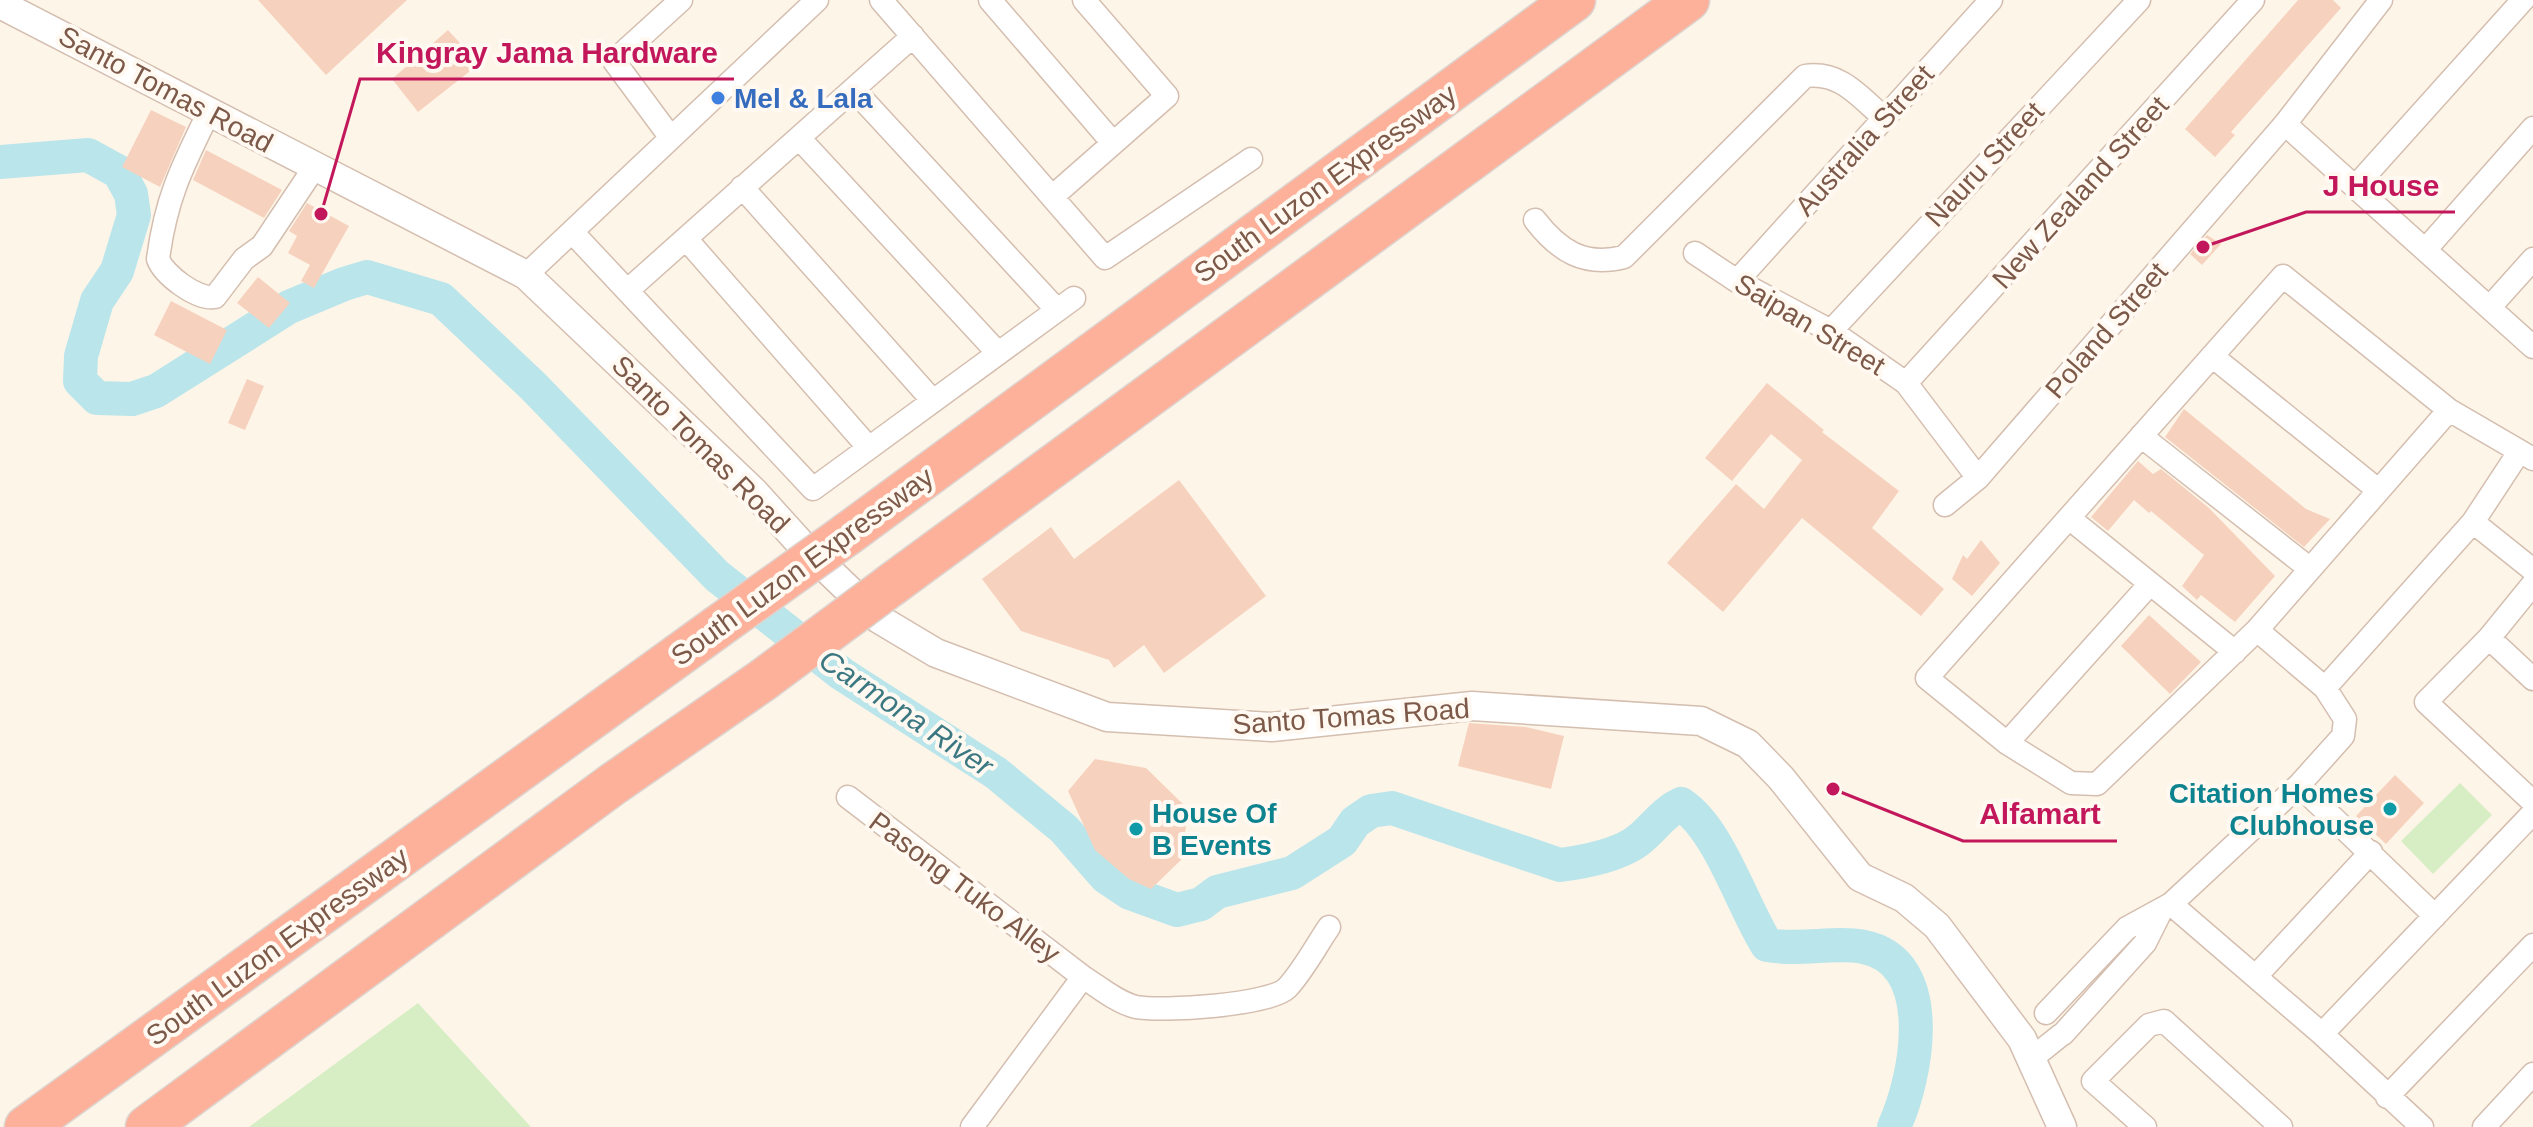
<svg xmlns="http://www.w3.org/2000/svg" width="2533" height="1127" font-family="Helvetica,sans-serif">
	<rect width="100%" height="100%" fill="#fef5e9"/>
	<path fill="#d7eec5" d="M 2460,783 L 2492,815 L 2433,874 L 2401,841 Z
		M 418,1003 L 531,1127 L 249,1127 Z"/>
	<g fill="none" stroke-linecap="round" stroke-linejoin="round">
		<path stroke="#bae5ea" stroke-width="34" d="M 0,162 L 88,155 L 119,172 L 131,194 L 134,215 L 117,271 L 97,301 L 81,356 L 80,381 L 97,398 L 132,399 L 156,391 L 289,307 L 344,284 L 367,277 L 441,299 L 533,386 L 717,576 L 842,674 L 996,773 L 1064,829 L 1106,877 L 1130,893 L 1177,910 L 1201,904 L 1217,892 L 1292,873 L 1342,841 L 1355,822 L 1371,811 L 1392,808 L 1560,865 C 1583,862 1612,857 1633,844 C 1651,833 1661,813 1681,804 C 1719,829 1741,903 1767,945 C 1802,951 1834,941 1864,947 C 1939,962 1917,1077 1894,1127"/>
	</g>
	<path fill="#f6d2be" d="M 258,0 L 407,0 L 326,75 Z
		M 2298,0 L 2333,0 L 2341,8 L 2231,132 L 2235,135 L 2215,157 L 2185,129 Z
		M 448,30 L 479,64 L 418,112 L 392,79 Z
		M 151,110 L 186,127 L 160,187 L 122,167 Z
		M 206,150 L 282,190 L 264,218 L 193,180 Z
		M 307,203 L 349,226 L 314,288 L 301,281 L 310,265 L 288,253 L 297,236 L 289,231 Z
		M 2207,235 L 2221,244 L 2202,265 L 2190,254 Z
		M 258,277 L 290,303 L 269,328 L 237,303 Z
		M 171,301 L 227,330 L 210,364 L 154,335 Z
		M 247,379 L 264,386 L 245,430 L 228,423 Z
		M 1767,383 L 1824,430 L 1822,432 L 1899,491 L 1872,528 L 1944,589 L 1921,616 L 1802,518 L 1723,612 L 1667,563 L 1736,484 L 1764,509 L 1802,460 L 1771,434 L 1732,481 L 1705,458 Z
		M 2184,409 L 2306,509 L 2330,519 L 2304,547 L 2165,437 Z
		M 2138,461 L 2153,474 L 2161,469 L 2209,508 L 2275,576 L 2235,622 L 2201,595 L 2197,600 L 2182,586 L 2204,555 L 2151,511 L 2149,513 L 2134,500 L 2108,531 L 2091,517 Z
		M 1179,480 L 1266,596 L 1164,673 L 1144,645 L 1114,668 L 1109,660 L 1021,631 L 982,579 L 1051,527 L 1074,559 Z
		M 1981,540 L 2000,563 L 1972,596 L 1952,579 L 1963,555 L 1967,559 Z
		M 2149,615 L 2201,662 L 2170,694 L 2121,646 Z
		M 1469,723 L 1526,727 L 1564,736 L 1551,789 L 1458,766 Z
		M 1095,759 L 1146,768 L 1188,809 L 1182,859 L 1151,889 L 1129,879 L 1095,850 L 1068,791 Z
		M 2395,775 L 2424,803 L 2386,844 L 2356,816 Z"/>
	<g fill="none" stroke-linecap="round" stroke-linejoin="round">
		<g stroke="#d4beaf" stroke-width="25">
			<path id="minor" d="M 881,0 L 1105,258 L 1251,159
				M 990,0 L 1113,143
				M 854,90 L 1057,310
				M 210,110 C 183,165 166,197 158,259 C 164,275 197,300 215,297 L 244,259 L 262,246 L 314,168
				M 2285,124 L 2533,347
				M 671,138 L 614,61 L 681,0
				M 799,138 L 998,353
				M 742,187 L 933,401
				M 2355,187 L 2523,0
				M 1052,197 L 1167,96 L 1084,0
				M 1535,220 C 1559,251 1584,267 1624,257 L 1805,76 C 1840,71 1859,96 1884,118
				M 574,234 L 813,489 L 1074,298
				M 687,240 L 869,448
				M 2426,249 L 2533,128
				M 1695,253 L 1737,281 L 1831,331 L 1906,383 L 1978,478
				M 526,275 L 817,0
				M 1737,281 L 1991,0
				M 628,290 L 913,36
				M 2490,307 L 2533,259
				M 1831,331 L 2139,0
				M 2212,356 L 2378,490
				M 1906,383 L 2253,0
				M 2449,410 L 2257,630 L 2097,784 L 2071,783 L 2007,743 L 1927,678 L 2283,276 L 2449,410 L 2533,459
				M 2141,436 L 2309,568
				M 1945,505 L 1978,478 L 2285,124 L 2381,0
				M 2069,518 L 2235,652
				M 2473,522 L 2533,570
				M 2533,584 L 2489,638 L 2426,702 L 2533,802
				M 2489,638 L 2533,679
				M 2325,688 L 2473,522 L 2519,452
				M 2007,743 L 2149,585
				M 2299,785 L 2435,916
				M 848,797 L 1083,977 L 972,1127
				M 2171,904 L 2322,1034 L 2422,1127
				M 2256,976 L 2371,852
				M 1083,977 C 1099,987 1118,1003 1136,1007 C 1162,1012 1270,1005 1287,988 C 1303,971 1316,946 1329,927
				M 2046,1013 L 2127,928 L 2171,904 L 2299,785 L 2343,736 L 2345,719 L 2325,688 L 2257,630
				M 2063,1034 L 2145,943 L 2160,913
				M 2322,1034 L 2533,813
				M 2031,1059 L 2061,1035
				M 2387,1097 L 2533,945
				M 2145,1127 L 2093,1081 L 2149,1025 L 2164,1021 L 2281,1127
				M 2484,1127 L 2533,1074"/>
		</g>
		<g stroke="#d4beaf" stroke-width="31">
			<path id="tertiary" d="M 0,4 L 526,275 L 754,492 L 801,544 L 879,619 L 936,653 L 1107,717 L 1272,727 L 1472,706 L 1701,721 L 1748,744 L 1781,778 L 1860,877 L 1904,898 L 1937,926 L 2022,1039 L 2062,1127"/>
		</g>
		<g stroke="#ddd4d0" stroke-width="45">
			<path id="motorway" d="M 846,535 L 1574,0
				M 891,585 L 1688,0
				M 26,1127 L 716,628
				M 147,1127 L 613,784 L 763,680"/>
		</g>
		<use href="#minor" stroke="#fff" stroke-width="22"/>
		<use href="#tertiary" stroke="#fff" stroke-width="28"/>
		<use href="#motorway" stroke="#fdb19b" stroke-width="42"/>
		<g stroke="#ddd4d0" stroke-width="45" stroke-linecap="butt">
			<path id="motorway-bridge" d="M 716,628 L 846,535
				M 763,680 L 891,585"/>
		</g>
		<use href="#motorway-bridge" stroke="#fdb19b" stroke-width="42"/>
	</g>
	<circle fill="#3f7fe0" stroke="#fff9f1" stroke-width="3" cx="718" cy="98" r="8"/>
	<g fill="#0f9aa8" stroke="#fff9f1" stroke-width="3">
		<circle cx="2390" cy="809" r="8"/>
		<circle cx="1136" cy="829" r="8"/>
	</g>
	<g text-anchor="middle" stroke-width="8" stroke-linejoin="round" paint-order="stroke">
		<g font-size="28" fill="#7c5949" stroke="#fff9f1">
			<text transform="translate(166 89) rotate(28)" y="10">Santo Tomas Road</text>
			<text transform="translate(1864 140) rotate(-48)" y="10">Australia Street</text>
			<text transform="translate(1984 164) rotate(-47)" y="10">Nauru Street</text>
			<text transform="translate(1325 183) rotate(-36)" y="10">South Luzon Expressway</text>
			<text transform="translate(2080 192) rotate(-48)" y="10">New Zealand Street</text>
			<text transform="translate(1810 324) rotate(31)" y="10">Saipan Street</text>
			<text transform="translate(2106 330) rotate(-49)" y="10">Poland Street</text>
			<text transform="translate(701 444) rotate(45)" y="10">Santo Tomas Road</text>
			<text transform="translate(802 566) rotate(-36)" y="10">South Luzon Expressway</text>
			<text transform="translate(1351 716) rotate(-4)" y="10">Santo Tomas Road</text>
			<text transform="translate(965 887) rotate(37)" y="10">Pasong Tuko Alley</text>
			<text transform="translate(277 946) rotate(-36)" y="10">South Luzon Expressway</text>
		</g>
		<g font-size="28" font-weight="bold" fill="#366cbe" stroke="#fff9f1" text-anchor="start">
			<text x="734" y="108">Mel &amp; Lala</text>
		</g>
		<g font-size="28" font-weight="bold" fill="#0d838f" stroke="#fff9f1" text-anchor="end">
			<text x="2374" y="803">Citation Homes<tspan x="2374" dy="32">Clubhouse</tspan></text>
			<text x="1152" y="823" text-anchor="start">House Of<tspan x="1152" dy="32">B Events</tspan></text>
		</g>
		<g font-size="30" font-style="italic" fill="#3b7882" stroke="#fff9f1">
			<text transform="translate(906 713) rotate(34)" y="10">Carmona River</text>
		</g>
	</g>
	<path fill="none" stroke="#c2185b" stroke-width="3" d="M321 214L360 79H734M2203 247L2306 212H2455M1833 789L1963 841H2117"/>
	<g fill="#c2185b" stroke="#fff9f1" stroke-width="3">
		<circle cx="321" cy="214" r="8"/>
		<circle cx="2203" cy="247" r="8"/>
		<circle cx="1833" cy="789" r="8"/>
	</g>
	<g font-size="30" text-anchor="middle" font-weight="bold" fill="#c2185b" stroke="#fff9f1" stroke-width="8" stroke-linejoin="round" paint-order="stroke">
		<text x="547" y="63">Kingray Jama Hardware</text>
		<text x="2381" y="196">J House</text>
		<text x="2040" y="824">Alfamart</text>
	</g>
</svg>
